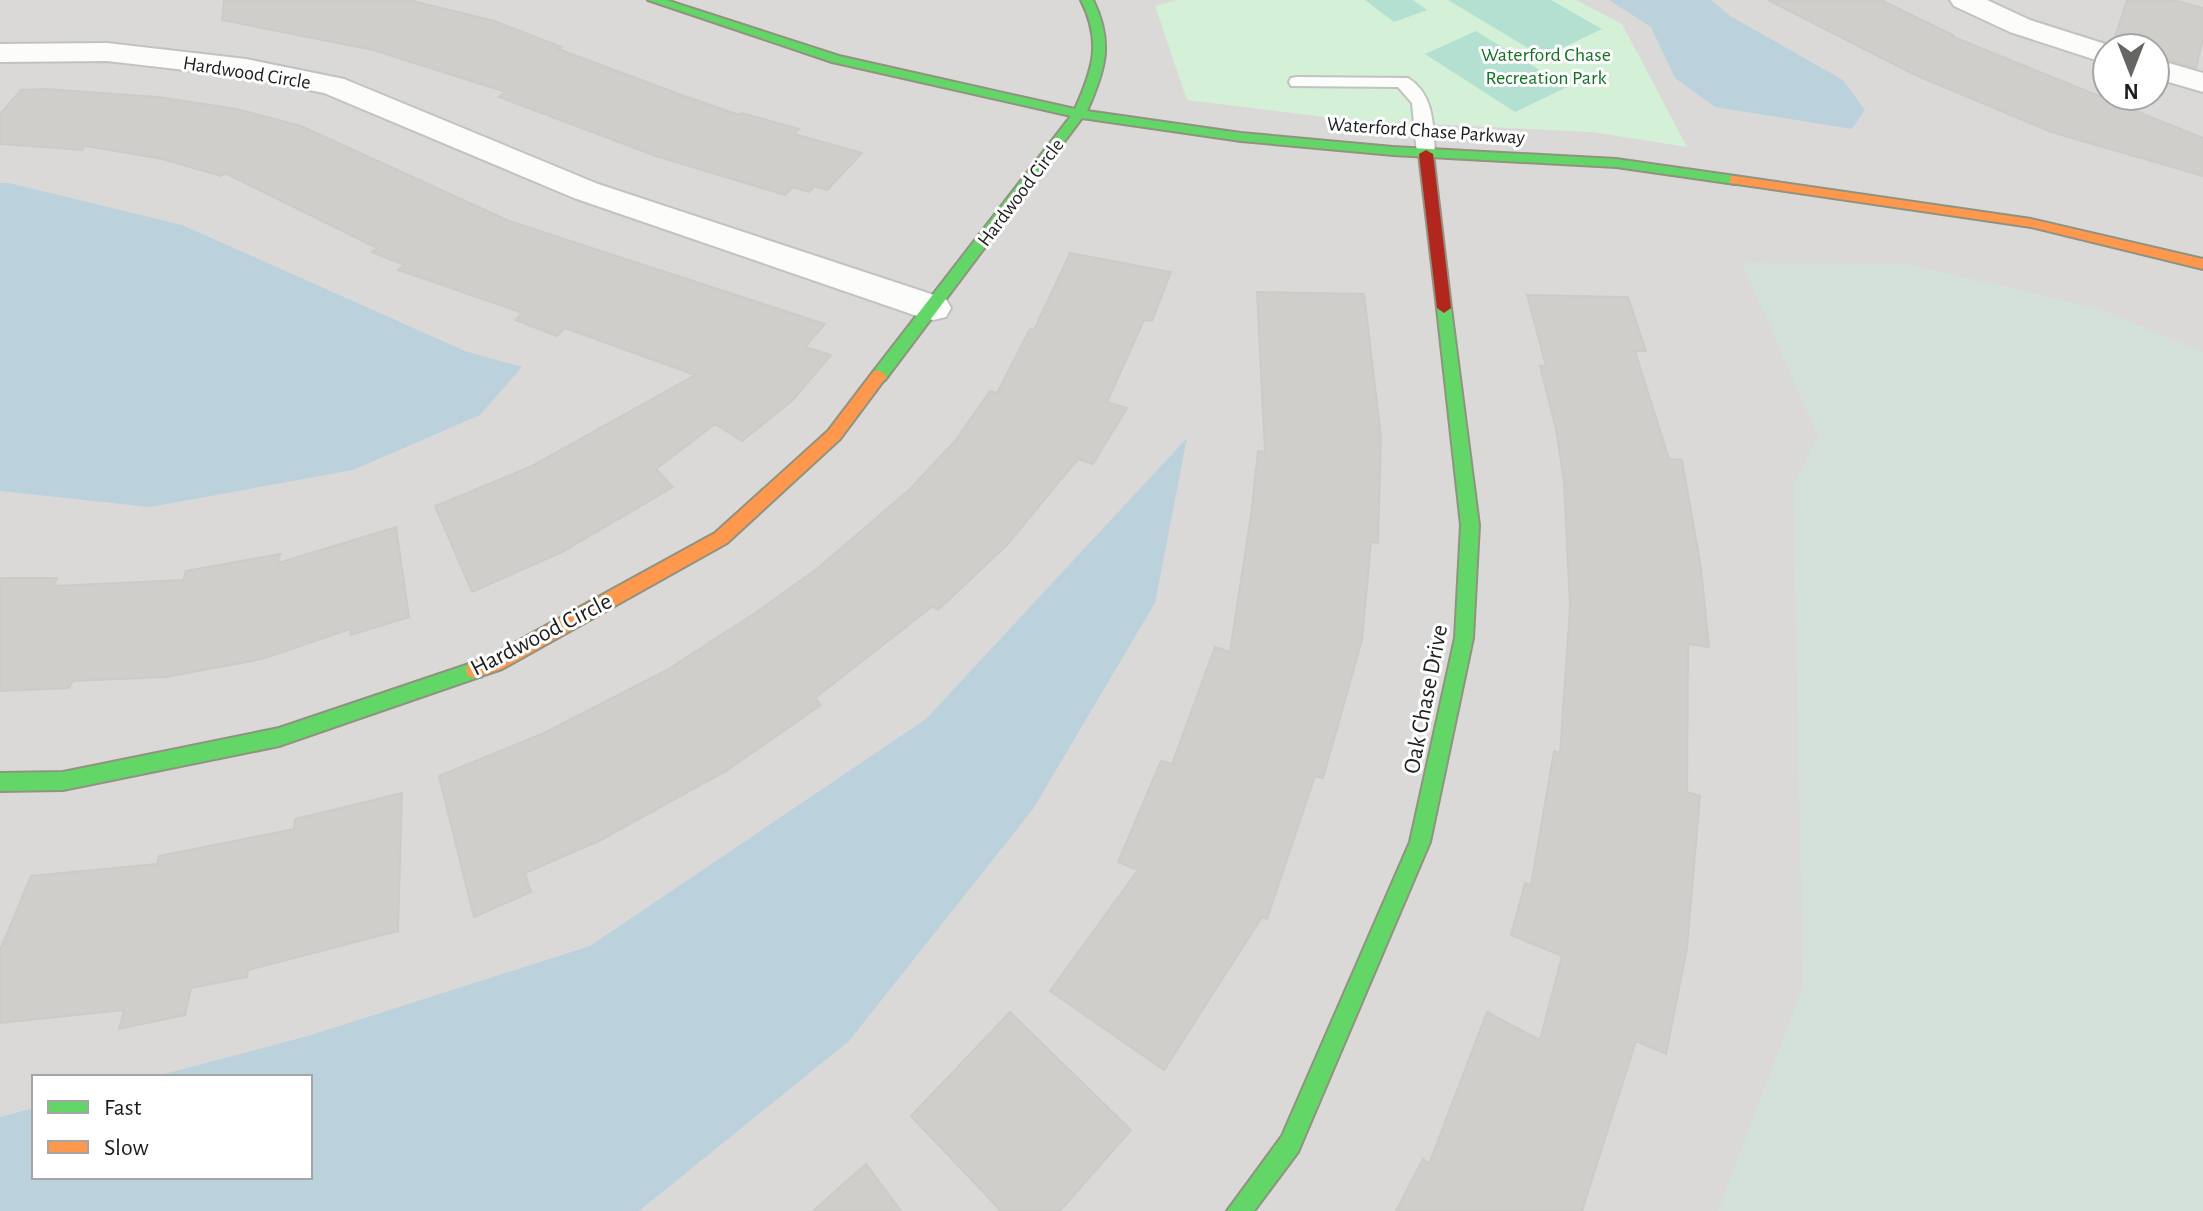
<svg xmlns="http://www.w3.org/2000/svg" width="2203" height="1211" font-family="'Alegreya Sans',sans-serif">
	<rect width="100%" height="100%" fill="#ebeae5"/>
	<path fill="#dad9d7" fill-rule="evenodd" d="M 0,0 L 2203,0 L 2203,1211 L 0,1211 ZM 2107,48 L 2155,48 L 2155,96 L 2107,96 ZM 34,1077 L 310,1077 L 310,1177 L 34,1177 Z"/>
	<path fill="#d4e1da" d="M 1742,263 L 1906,264 L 2097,308 L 2203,352 L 2203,1211 L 1718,1211 L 1803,986 L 1793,486 L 1818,436 Z"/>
	<path fill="#d4f0d7" d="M 1177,0 L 1576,0 L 1622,24 L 1687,147 L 1592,132 L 1349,120 L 1187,100 L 1155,6 Z"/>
	<path fill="#b3e0d1" d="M 1365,0 L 1413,0 L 1427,10 L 1394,22 Z
		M 1448,0 L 1551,0 L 1602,29 L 1543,57 Z
		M 1476,31 L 1567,87 L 1515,112 L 1425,54 Z"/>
	<path fill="#bbd2dc" d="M 1609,0 L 1711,0 L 1730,16 L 1843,80 L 1865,110 L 1852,129 L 1715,107 L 1675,78 L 1651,27 Z
		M 0,183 L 9,183 L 182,225 L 465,351 L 522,367 L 480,415 L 353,470 L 150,507 L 0,491 Z
		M 1187,438 L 1155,603 L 1033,809 L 849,1041 L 639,1211 L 0,1211 L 0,1117 L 34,1108 L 34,1177 L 310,1177 L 310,1077 L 153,1077 L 308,1036 L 590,946 L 926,719 Z"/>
	<path fill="#d0ceca" stroke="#cecbc7" stroke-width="2" d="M 224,0 L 409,0 L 494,21 L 562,47 L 558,49 L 676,93 L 739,115 L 742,113 L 799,129 L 794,134 L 862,153 L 827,190 L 814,186 L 809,192 L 793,187 L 785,195 L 656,156 L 499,97 L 506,92 L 373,50 L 222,20 Z
		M 1768,0 L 1881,0 L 1953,35 L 1951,36 L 2203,138 L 2203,176 L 2051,132 L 1913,74 Z
		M 2127,0 L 2173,0 L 2203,8 L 2203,38 L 2196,68 L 2155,56 L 2155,48 L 2130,48 L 2114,40 Z
		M 46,89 L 158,97 L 237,109 L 301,126 L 509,221 L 825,324 L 805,347 L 831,355 L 792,401 L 742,441 L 715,424 L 656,469 L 673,487 L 562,552 L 472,592 L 435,506 L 530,467 L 695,375 L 565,328 L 557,336 L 515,320 L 523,313 L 398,270 L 404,265 L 372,252 L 377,248 L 225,173 L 221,176 L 162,159 L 85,146 L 82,150 L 0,144 L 0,114 L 21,90 Z
		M 1070,253 L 1171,272 L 1152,321 L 1144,320 L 1107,402 L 1127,408 L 1093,464 L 1078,459 L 1007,545 L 938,610 L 933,606 L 815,698 L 821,705 L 726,771 L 599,841 L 525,873 L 531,892 L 474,917 L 439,776 L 544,733 L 667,670 L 758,611 L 818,568 L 909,490 L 955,441 L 990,391 L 997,393 L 1030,329 L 1034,330 Z
		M 1257,292 L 1364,294 L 1381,437 L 1378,543 L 1371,542 L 1362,640 L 1323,778 L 1315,776 L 1267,919 L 1262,917 L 1164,1070 L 1050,991 L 1138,870 L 1118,862 L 1161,761 L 1172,764 L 1215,647 L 1230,652 L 1251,515 L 1258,451 L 1265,452 Z
		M 1527,295 L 1628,297 L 1646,351 L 1635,351 L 1669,459 L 1682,460 L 1701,568 L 1709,647 L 1688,644 L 1687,792 L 1700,796 L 1687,948 L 1666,1054 L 1636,1041 L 1582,1211 L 1396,1211 L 1423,1159 L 1429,1164 L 1487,1012 L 1540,1040 L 1562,956 L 1511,935 L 1525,883 L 1531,885 L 1554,751 L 1560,753 L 1570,608 L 1564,482 L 1556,429 L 1540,366 L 1546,366 Z
		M 396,527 L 409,617 L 351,635 L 350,629 L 262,659 L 166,677 L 73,681 L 69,688 L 0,691 L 0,578 L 57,578 L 53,586 L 183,580 L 186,571 L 280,554 L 278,563 Z
		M 402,793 L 398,931 L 248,970 L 247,977 L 191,988 L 185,1015 L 119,1029 L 124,1010 L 0,1023 L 0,950 L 31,876 L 157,864 L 159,856 L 294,829 L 295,819 Z
		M 1010,1012 L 1131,1130 L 1060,1211 L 1001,1211 L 911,1116 Z
		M 866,1164 L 901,1211 L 813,1211 Z"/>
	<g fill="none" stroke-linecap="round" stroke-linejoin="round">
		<g stroke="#c2c2c0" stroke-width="4">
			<path id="lane" d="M 1297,77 L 1408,78 C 1435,95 1433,126 1435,154 L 1426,159 L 1417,154 L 1412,103 L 1398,87 L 1291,86 L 1289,82 L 1291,78 Z"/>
		</g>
		<g stroke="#c2c2c0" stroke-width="4">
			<path id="street" d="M 1950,0 L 1987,0 L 2030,20 L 2118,48 L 2107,48 L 2107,63 L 2096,60 L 2010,32 L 1954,6 Z
				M 107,43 L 246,59 L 344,79 L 598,184 L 946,299 L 951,308 L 946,317 L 933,320 L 920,317 L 574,198 L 324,93 L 246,77 L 107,61 L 0,62 L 0,44 Z
				M 2155,59 L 2203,73 L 2203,92 L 2155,78 Z"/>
		</g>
		<g stroke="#90937f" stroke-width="4">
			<path id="fast" d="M 648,0 L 666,0 L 839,56 L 1075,109 C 1093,69 1102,42 1081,0 L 1093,0 C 1114,43 1105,70 1087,111 L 1241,133 L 1393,147 L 1616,159 L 1735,176 L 1742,180 L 1735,184 L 1616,167 L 1393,155 L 1241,141 L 1082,118 L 885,380 L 879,382 L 871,376 L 873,372 L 1071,116 L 832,62 Z
				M 1444,303 L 1451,308 L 1479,525 L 1473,638 L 1430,842 L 1298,1152 L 1254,1211 L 1227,1211 L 1282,1136 L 1410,842 L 1455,638 L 1461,525 L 1437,308 Z
				M 475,662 L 482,664 L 484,670 L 482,676 L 279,746 L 63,790 L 0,791 L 0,773 L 63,772 L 279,728 Z"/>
		</g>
		<g stroke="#90937f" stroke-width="4">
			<path id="slow" d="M 1735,176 L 2031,219 L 2203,259 L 2203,269 L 2031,227 L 1730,183 L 1730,177 Z
				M 879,370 L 887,376 L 840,439 L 727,543 L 502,669 L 475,678 L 468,676 L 466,670 L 468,664 L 489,657 L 715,533 L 828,431 L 873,372 Z"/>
		</g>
		<g stroke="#90937f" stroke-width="4">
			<path id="jam" d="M 1426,150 L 1433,154 L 1451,308 L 1444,313 L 1437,308 L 1419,154 Z"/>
		</g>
		<use href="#lane" fill="#fcfcfb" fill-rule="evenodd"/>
		<use href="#street" fill="#fcfcfb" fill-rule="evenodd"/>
		<use href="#fast" fill="#63d668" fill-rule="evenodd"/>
		<use href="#slow" fill="#ff974d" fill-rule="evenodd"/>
		<use href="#jam" fill="#b3261e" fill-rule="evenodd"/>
	</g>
	<g text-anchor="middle" stroke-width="6" stroke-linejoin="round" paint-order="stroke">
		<g font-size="20" fill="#127324" stroke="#fff">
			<text x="1546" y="61">Waterford Chase<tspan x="1546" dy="23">Recreation Park</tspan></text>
		</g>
		<g font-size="20" fill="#1d1d1d" stroke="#fff">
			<text transform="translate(247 72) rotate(9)" y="7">Hardwood Circle</text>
			<text transform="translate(1426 130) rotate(4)" y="7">Waterford Chase Parkway</text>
			<text transform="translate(1020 192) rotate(-53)" y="7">Hardwood Circle</text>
		</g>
		<g font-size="24" fill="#1d1d1d" stroke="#fff">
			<text transform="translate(541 634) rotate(-27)" y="8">Hardwood Circle</text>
			<text transform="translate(1425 699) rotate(-79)" y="8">Oak Chase Drive</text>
		</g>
	</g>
	<rect x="32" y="1075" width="280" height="104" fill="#ffffff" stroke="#a5a5a5" stroke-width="2"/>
	<rect x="48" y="1101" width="40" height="12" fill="#63d668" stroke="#a5a5a5" stroke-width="2"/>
	<text x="104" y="1115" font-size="24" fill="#1d1d1d">Fast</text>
	<rect x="48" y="1141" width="40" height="12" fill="#ff974d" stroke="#a5a5a5" stroke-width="2"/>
	<text x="104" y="1155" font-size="24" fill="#1d1d1d">Slow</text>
	<g transform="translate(2131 72) rotate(180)"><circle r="38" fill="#ffffff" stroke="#a5a5a5" stroke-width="2"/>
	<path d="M0-6L14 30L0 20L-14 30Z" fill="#656563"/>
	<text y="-12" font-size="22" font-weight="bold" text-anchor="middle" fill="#1d1d1d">N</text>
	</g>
</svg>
